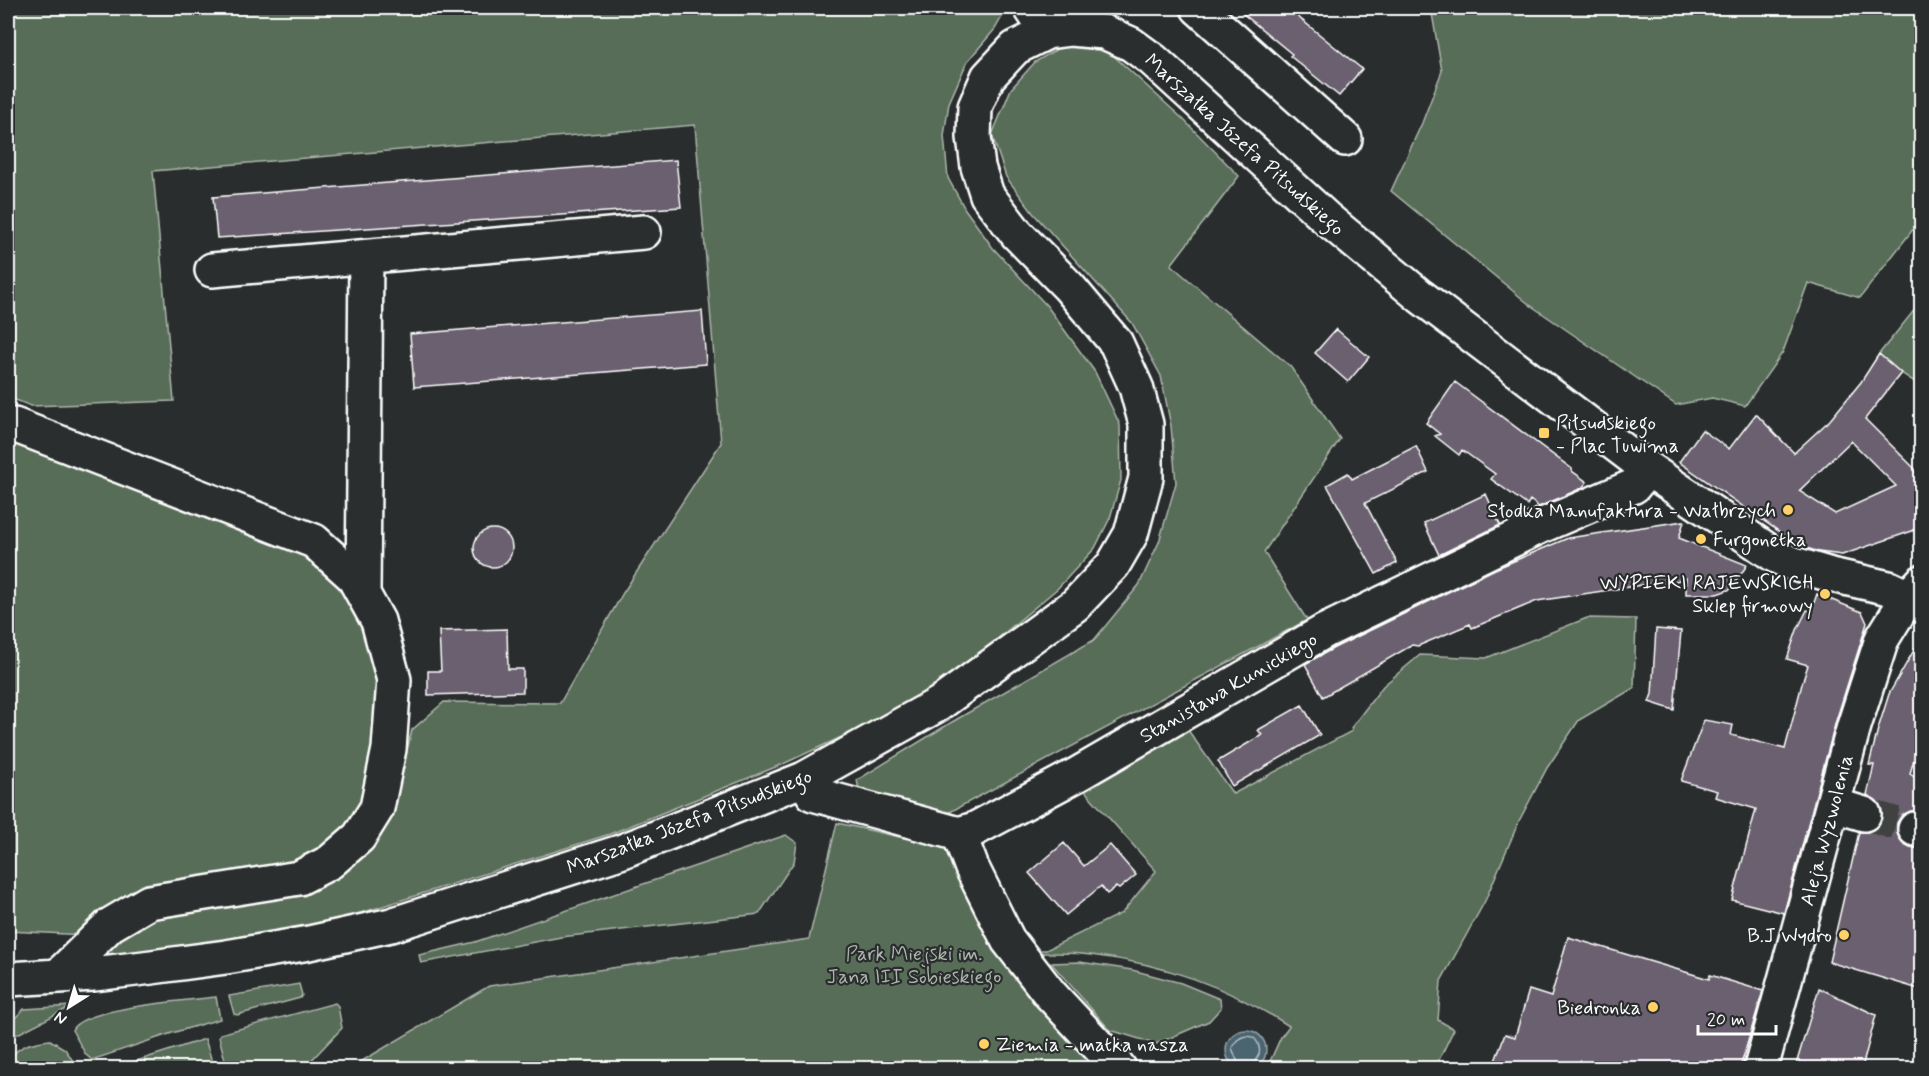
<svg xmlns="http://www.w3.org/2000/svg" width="1929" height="1076" font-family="Mynerve,sans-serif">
	<rect width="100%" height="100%" fill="#2a2d2e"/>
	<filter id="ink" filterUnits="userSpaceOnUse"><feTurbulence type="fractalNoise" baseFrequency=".0167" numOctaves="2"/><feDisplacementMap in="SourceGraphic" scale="12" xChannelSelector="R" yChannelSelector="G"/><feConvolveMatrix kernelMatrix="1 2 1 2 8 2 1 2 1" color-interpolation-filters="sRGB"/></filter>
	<g filter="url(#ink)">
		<path fill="#586d58" stroke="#acb6ac" stroke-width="1.5" d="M 8,8 L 1007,8 L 995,29 L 967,62 L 949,103 L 944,136 L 948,178 L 965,209 L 993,248 L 1047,306 L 1095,372 L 1120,425 L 1121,480 L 1110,518 L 1095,548 L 1058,588 L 928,697 L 783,764 L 610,834 L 304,931 L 86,964 L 162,905 L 302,887 L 397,791 L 412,730 L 444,702 L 560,703 L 623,593 L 721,443 L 695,125 L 153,171 L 174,401 L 31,406 L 8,397 Z
			M 1431,8 L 1921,8 L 1921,219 L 1860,298 L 1808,283 L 1783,352 L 1745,406 L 1712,398 L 1676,405 L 1530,305 L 1391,191 L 1422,123 L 1442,71 Z
			M 1062,46 L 1105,48 L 1183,119 L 1239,176 L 1171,265 L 1290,366 L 1340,439 L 1264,552 L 1307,620 L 937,819 L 860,795 L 857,780 L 952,722 L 1094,640 L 1139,585 L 1159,542 L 1176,483 L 1171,426 L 1161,376 L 1132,323 L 1033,213 L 1006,177 L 992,135 L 1011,89 L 1035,62 Z
			M 1921,306 L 1921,386 L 1901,373 L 1879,354 L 1916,308 Z
			M 8,430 L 321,560 L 372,621 L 383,681 L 371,806 L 330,854 L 85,935 L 8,931 Z
			M 1587,618 L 1636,619 L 1634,688 L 1579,720 L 1547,768 L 1519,821 L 1485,901 L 1441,981 L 1438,1020 L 1454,1029 L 1435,1068 L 1267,1068 L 1281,1037 L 1289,1026 C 1226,986 1165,964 1091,955 C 1073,952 1054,953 1036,953 L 1102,1068 L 350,1068 L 489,986 L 809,939 L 837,823 L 971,853 L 1025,950 L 1046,950 L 1122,913 L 1156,871 L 1084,790 L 1158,745 L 1188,730 L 1233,794 L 1352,731 L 1351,728 L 1383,686 L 1420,655 L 1486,658 Z
			M 786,835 L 797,843 L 794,862 L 759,914 L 561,937 L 421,963 L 419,955 L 475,942 Z
			M 1080,962 L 1132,970 L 1181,983 L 1220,999 L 1221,1008 L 1209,1021 L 1156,1044 L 1110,1030 L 1051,963 Z
			M 299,984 L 302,995 L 300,998 L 237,1015 L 234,1014 L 229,996 Z
			M 216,997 L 220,1019 L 172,1033 L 92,1060 L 86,1055 L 72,1030 C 80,1008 191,1000 216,997 Z
			M 335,1003 L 338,1006 L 342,1028 L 304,1068 L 227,1068 L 219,1037 L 220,1034 Z
			M 72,1006 L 8,1039 L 10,1023 L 24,1009 Z
			M 205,1039 L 214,1068 L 115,1068 Z
			M 50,1040 L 65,1049 L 73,1061 L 70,1068 L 8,1068 C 10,1047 31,1042 50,1040 Z"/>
		<path fill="#4b6570" stroke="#93a3a9" stroke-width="1.5" d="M1226 1050a20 20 0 1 1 40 0a20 20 0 1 1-40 0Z"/>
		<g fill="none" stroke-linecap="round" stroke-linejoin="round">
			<path stroke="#b7c1c6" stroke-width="1.5" d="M 1240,1068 L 1232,1048 C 1236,1035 1255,1030 1259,1047 C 1262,1056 1253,1060 1252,1068"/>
		</g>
		<path fill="#6b6170" stroke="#fff" stroke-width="1.5" fill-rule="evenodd" d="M 1236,8 L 1287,8 L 1362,69 L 1339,96 L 1290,56 L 1292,54 Z
			M 676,160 L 681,207 L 217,238 L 213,197 Z
			M 702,311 L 706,364 L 414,387 L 410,334 Z
			M 1336,329 L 1369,357 L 1348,382 L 1315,353 Z
			M 1879,354 L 1901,373 L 1865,419 L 1917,471 L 1915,472 L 1918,476 L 1922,474 L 1922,527 L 1915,530 L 1842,555 L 1819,552 L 1800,546 L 1679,462 L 1702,430 L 1729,449 L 1756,414 L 1794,453 L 1830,420 L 1861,382 ZM 1851,441 L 1896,486 L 1835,514 L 1799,491 Z
			M 1455,382 L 1572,469 L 1572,471 L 1587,482 L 1582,488 L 1539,507 L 1530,500 L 1527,505 L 1491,479 L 1495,474 L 1462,450 L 1459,455 L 1435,436 L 1440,434 L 1426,423 Z
			M 1416,446 L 1428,472 L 1365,503 L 1397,563 L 1376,574 L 1327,485 L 1348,473 L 1352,479 Z
			M 1486,494 L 1500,525 L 1439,555 L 1424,523 Z
			M 1684,521 L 1679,538 L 1747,565 L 1731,589 L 1717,594 L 1686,594 L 1686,578 L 1656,587 L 1655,583 L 1537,601 L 1472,628 L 1470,624 L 1418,646 L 1412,645 L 1323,697 L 1305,664 L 1334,648 L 1495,569 L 1568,538 Z
			M474 548a19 19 0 1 1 38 0a19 19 0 1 1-38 0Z
			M 1817,594 L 1862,612 L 1867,623 L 1836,721 L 1784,913 L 1732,900 L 1756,809 L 1715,797 L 1717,791 L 1681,781 L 1704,720 L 1733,725 L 1731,735 L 1785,749 L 1802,684 L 1808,665 L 1787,659 L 1797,630 L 1807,610 L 1811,611 Z
			M 507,629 L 508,669 L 523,669 L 523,692 L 428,695 L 428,671 L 441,671 L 439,631 Z
			M 1656,629 L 1681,631 L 1674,710 L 1649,702 L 1652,694 Z
			M 1922,636 L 1922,729 L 1910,774 L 1922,782 L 1922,811 L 1911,811 L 1902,815 L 1897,823 L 1897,833 L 1902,842 L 1910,847 L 1922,849 L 1922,990 L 1829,962 L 1859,832 L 1869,832 L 1876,828 L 1882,819 L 1882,810 L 1878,802 L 1867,795 L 1874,765 L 1869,765 L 1878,729 L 1889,694 Z
			M 1302,705 L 1320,735 L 1232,786 L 1218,761 L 1262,735 L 1258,730 Z
			M 1064,843 L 1084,866 L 1110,845 L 1136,875 L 1119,889 L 1116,887 L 1107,894 L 1101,886 L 1066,915 L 1029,873 Z
			M 1568,937 L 1709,979 L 1710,975 L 1763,991 L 1740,1068 L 1509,1068 L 1510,1065 L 1495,1061 L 1505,1034 L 1515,1037 L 1529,990 L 1551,997 Z
			M 1819,988 L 1876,1015 L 1862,1068 L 1795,1068 Z"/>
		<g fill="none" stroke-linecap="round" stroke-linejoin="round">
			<path stroke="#3f4243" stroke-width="33" stroke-dasharray="33 16" stroke-linecap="butt" d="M 1864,814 L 1915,829"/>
			<g stroke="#fff" stroke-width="38">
				<path id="minor" d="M 1031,8 L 1047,32
					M 1198,8 L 1345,139
					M 212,270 L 644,232
					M 8,425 L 14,425 L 314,541 L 353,576 L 378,621 L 394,680 L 389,749 L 377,808 L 359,837 L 330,862 L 299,878 L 149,902 L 110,925 L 58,976
					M 363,593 L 366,257
					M 804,779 L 813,794 L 959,834 L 975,829 L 1078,774 L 1325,631 L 1541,526 L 1634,486 L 1648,469
					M 1834,805 L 1864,814
					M 1915,829 L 1922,831
					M 959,834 L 972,868 L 1008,940 L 1050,994 L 1119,1068
					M 8,979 L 94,974 L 144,968 L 226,957 L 309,943 L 391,925 L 620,852 L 804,779 L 939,704 L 1075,605 L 1113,565 L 1131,534 L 1146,478 L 1146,424 L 1136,387 L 1116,343 L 1069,287 L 1017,234 L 987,195 L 978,167 L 974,137 L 975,107 L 988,77 L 1015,48 L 1047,32 L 1071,29 L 1104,32 L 1131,44 L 1153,60 L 1326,218 L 1420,296 L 1648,469 L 1776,556 L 1791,563 L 1831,575 L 1889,588 L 1908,597
					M 1761,1068 L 1854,726 L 1882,639 L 1908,597 L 1922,582"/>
			</g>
			<use href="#minor" stroke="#2a2d2e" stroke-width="33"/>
		</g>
	</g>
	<g fill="#ffd166" stroke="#2a2d2e" stroke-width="2">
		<rect x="1538" y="427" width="12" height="12" rx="3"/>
		<circle cx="1788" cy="510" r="6"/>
		<circle cx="1701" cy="539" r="6"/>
		<circle cx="1825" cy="594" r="6"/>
		<circle cx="1844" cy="935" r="6"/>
		<circle cx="1653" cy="1007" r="6"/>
		<circle cx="984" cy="1044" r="6"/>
	</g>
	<g text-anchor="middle" stroke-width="4.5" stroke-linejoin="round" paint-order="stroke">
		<g font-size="20" fill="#fff" stroke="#2a2d2e">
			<text transform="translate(1245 144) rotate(42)" y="7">Marszałka Józefa Piłsudskiego</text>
			<text transform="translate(1228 687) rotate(-30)" y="7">Stanisława Kunickiego</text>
			<text transform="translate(689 821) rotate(-21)" y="7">Marszałka Józefa Piłsudskiego</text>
			<text transform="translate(1826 830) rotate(-75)" y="7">Aleja Wyzwolenia</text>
		</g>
		<g font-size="20" fill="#fff" stroke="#2a2d2e" text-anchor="end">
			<text x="1556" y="429" text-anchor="start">Piłsudskiego<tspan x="1556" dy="23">- Plac Tuwima</tspan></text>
			<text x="1776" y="517">Słodka Manufaktura - Wałbrzych</text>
			<text x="1713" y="546" text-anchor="start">Furgonetka</text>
			<text x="1813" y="589">WYPIEKI RAJEWSKICH<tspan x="1813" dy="23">Sklep firmowy</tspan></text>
			<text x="1832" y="942">B.J Wydro</text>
			<text x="1641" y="1014">Biedronka</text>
			<text x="996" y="1051" text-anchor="start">Ziemia - matka nasza</text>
		</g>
		<g font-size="20" fill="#acb6ac" stroke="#2a2d2e">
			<text x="914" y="960">Park Miejski im.<tspan x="914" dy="23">Jana III Sobieskiego</tspan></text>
		</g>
	</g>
	<rect width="1929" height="1076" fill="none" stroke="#2a2d2e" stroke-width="30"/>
	<rect x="15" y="15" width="1899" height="1046" fill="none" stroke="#fff" stroke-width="2" filter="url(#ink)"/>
	<g transform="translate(69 1007) rotate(217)" stroke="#2a2d2e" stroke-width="4.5" paint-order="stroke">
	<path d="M0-4.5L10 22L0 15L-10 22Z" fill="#ffffff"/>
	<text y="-9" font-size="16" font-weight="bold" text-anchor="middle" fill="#ffffff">N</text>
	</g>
	<path d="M1698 1025v9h78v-9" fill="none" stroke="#ffffff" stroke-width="3"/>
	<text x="1707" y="1025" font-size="18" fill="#ffffff" stroke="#2a2d2e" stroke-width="4.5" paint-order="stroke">20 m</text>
</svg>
